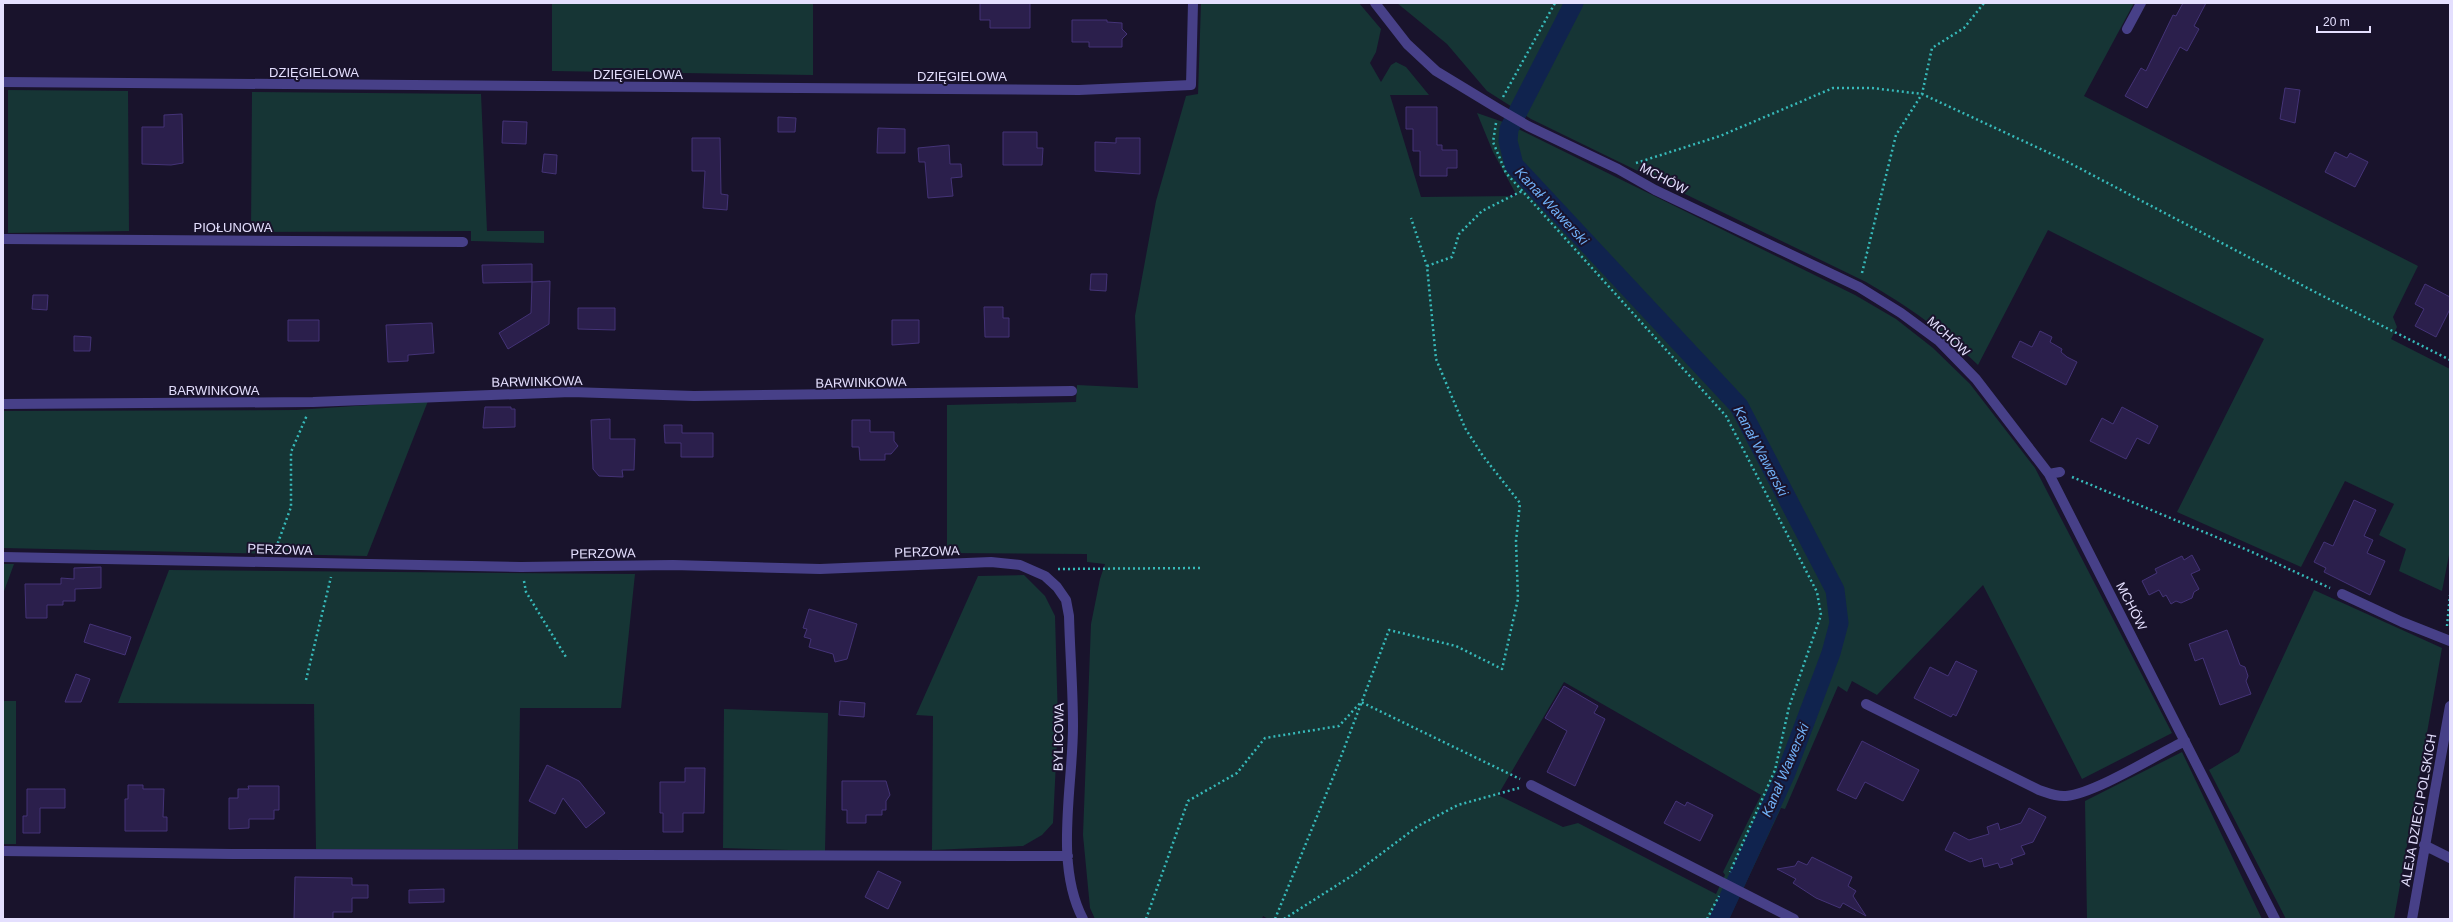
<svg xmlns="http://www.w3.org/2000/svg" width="2453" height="922" font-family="Helvetica,sans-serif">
	<rect width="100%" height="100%" fill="#19132c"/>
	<path fill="#163535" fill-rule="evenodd" d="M 552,3 L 813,3 L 813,75 L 552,71 Z
		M 1201,3 L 1359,3 L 1381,29 L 1376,52 L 1370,63 L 1381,82 L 1391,65 L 1396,62 L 1406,67 L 1429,95 L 1390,95 L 1421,197 L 1517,196 L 1493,152 L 1477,113 L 1506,123 L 1855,295 L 1896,319 L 1933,348 L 1970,384 L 2035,468 L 2172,733 L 2082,779 L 1983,585 L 1877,695 L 1852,681 L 1847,692 L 1838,686 L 1785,809 L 1781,808 L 1729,919 L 1268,919 L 1263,916 L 1262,919 L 1095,919 L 1090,908 L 1083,835 L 1091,624 L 1100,579 L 1105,564 L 1087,562 L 1087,554 L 947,553 L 947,405 L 1076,402 L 1077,385 L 1138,388 L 1135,316 L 1156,201 L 1186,96 L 1198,94 ZM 1564,682 L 1761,795 L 1723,872 L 1725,875 L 1716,894 L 1578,823 L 1563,827 L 1498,795 Z
		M 1397,3 L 2134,3 L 2084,96 L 2418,266 L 2393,317 L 2397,327 L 2391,339 L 2450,369 L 2450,550 L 2442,591 L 2399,571 L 2406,549 L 2379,535 L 2394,504 L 2345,481 L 2301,567 L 2177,512 L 2264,339 L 2048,230 L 1978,365 C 1942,330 1909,307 1866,282 L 1531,119 L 1487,91 L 1447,44 Z
		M 8,90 L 128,91 L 129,231 L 8,233 Z
		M 252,92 L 481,94 L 487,231 L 544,231 L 544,243 L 471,241 L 471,231 L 251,232 Z
		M 428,401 L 367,556 L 3,548 L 3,411 L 296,410 Z
		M 3,564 L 14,564 L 3,594 Z
		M 169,570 L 635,574 L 621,708 L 520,708 L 518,849 L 316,849 L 314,704 L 118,703 Z
		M 1024,575 L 1045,596 L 1055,616 L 1058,721 L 1053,823 L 1042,835 L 1023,846 L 932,850 L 933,716 L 916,715 L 978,576 Z
		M 2314,590 L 2442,648 L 2394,919 L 2286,919 L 2209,770 L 2239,752 Z
		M 3,701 L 16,701 L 16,844 L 3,844 Z
		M 724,709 L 828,713 L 825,851 L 723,848 Z
		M 2182,752 L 2262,919 L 2087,919 L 2085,801 Z"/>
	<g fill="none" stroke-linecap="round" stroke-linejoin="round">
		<path stroke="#10234e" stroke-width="19" d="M 1574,3 L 1509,129 L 1508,141 L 1514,165 L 1739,406 L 1835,590 L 1839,623 L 1831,653 L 1786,773 L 1719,919"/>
	</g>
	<path fill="#2b1f4c" stroke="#437" d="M 980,3 L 1030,3 L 1030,28 L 990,28 L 990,20 L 980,20 Z
		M 2183,3 L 2206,3 L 2194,26 L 2199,29 L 2187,51 L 2180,47 L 2147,108 L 2125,96 L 2141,68 L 2146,71 L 2173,15 L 2176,16 Z
		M 1072,20 L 1107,20 L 1107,22 L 1122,23 L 1122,29 L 1127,34 L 1122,39 L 1122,47 L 1089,47 L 1089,42 L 1072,42 Z
		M 2285,88 L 2300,90 L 2295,123 L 2280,119 Z
		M 1406,107 L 1437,107 L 1437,145 L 1442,145 L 1442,150 L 1457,150 L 1457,168 L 1447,168 L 1447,176 L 1420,176 L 1420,151 L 1413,151 L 1413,129 L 1406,129 Z
		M 182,114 L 183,163 L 171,165 L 142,164 L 142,127 L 164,127 L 164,115 Z
		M 778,117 L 796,118 L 795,132 L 778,132 Z
		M 503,121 L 527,122 L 526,144 L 502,143 Z
		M 878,128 L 905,129 L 905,153 L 877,153 Z
		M 1003,132 L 1037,132 L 1037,148 L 1043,148 L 1042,165 L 1003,165 Z
		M 692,138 L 720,138 L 721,194 L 728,195 L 727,210 L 703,208 L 705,171 L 692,171 Z
		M 1116,138 L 1140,138 L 1140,174 L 1095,171 L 1095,142 L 1116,143 Z
		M 949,145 L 950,164 L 961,164 L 962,177 L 951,178 L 953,196 L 928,198 L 925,162 L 919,162 L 918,148 Z
		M 2335,152 L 2347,158 L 2350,153 L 2368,162 L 2355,187 L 2325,172 Z
		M 544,154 L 557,155 L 556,174 L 542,172 Z
		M 532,264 L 532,282 L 550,281 L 549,324 L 508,349 L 499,333 L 531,313 L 532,282 L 483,283 L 482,265 Z
		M 1091,274 L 1107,274 L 1106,291 L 1090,290 Z
		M 2425,284 L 2450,297 L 2450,309 L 2436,337 L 2415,326 L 2424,309 L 2415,304 Z
		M 33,295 L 48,295 L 47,310 L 32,309 Z
		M 984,307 L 1003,307 L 1003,318 L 1009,318 L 1009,337 L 985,337 Z
		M 578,308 L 615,308 L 615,330 L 578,329 Z
		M 288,320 L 319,320 L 319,341 L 288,341 Z
		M 892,320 L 919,320 L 919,343 L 892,345 Z
		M 432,323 L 434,353 L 408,355 L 408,361 L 388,362 L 386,325 Z
		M 2040,331 L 2052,337 L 2050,342 L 2062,349 L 2061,352 L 2067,357 L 2077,362 L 2066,385 L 2012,357 L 2020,341 L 2032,347 Z
		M 74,336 L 91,337 L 90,351 L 74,351 Z
		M 485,407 L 511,407 L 511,409 L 515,409 L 515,427 L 483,428 Z
		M 2122,407 L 2158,426 L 2149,444 L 2137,438 L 2126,459 L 2090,441 L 2102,418 L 2113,424 Z
		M 610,419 L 610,439 L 635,439 L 634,470 L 622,470 L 623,477 L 599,476 L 593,469 L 591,420 Z
		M 852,420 L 870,420 L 870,432 L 894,432 L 894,441 L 898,446 L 891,454 L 885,454 L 885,460 L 860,460 L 859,447 L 852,447 Z
		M 664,425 L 682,425 L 682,433 L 713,433 L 713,457 L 681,457 L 681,443 L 665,443 Z
		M 2354,500 L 2376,510 L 2364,536 L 2373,540 L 2367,553 L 2385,561 L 2370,595 L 2324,572 L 2326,568 L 2314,562 L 2324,542 L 2333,546 Z
		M 2192,555 L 2200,570 L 2191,574 L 2199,589 L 2194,592 L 2192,598 L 2181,603 L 2176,601 L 2171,604 L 2166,595 L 2163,597 L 2159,590 L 2149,595 L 2142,581 L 2157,573 L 2155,569 L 2182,556 L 2184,560 Z
		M 101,567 L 101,588 L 75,589 L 75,601 L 63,601 L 63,605 L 47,605 L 47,618 L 26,618 L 25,584 L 61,584 L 61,578 L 74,579 L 74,568 Z
		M 809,609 L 857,624 L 847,659 L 835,662 L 833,654 L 809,647 L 811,639 L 804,637 L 807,629 L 803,628 Z
		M 90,624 L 131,637 L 125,655 L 84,642 Z
		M 2227,630 L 2240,665 L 2245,667 L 2248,676 L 2246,681 L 2251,694 L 2220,705 L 2203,658 L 2195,661 L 2189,644 Z
		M 1956,661 L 1977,671 L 1960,708 L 1956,716 L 1953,714 L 1951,717 L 1914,698 L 1930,667 L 1948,676 Z
		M 76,674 L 90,679 L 81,702 L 65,702 Z
		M 1564,686 L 1598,706 L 1594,713 L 1605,719 L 1575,786 L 1547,772 L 1567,731 L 1545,718 Z
		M 840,701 L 865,703 L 864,717 L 839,715 Z
		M 1862,741 L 1919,770 L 1903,801 L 1865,782 L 1856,799 L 1837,790 Z
		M 547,765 L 579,781 L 605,813 L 586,828 L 563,798 L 555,814 L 529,801 Z
		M 685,768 L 705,768 L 704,813 L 683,813 L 683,832 L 663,832 L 663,813 L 660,813 L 660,782 L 685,782 Z
		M 842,781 L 886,781 L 890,795 L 886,801 L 886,810 L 882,810 L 882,815 L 866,815 L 866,823 L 847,823 L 847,810 L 842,810 Z
		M 128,785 L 143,785 L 143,789 L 164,789 L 163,817 L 167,817 L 167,831 L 125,831 L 125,799 L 128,799 Z
		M 248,786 L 279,786 L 279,810 L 274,810 L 274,819 L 249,819 L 249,828 L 229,829 L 229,798 L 238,798 L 238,789 L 249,789 Z
		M 27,789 L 65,789 L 65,808 L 40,808 L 40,833 L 23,833 L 23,816 L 27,816 Z
		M 1676,801 L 1685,806 L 1687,802 L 1713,815 L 1700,841 L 1664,823 Z
		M 2029,808 L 2046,817 L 2033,842 L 2021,846 L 2025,854 L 2011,859 L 2013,864 L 2000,868 L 1998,863 L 1984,867 L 1982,858 L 1970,862 L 1945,850 L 1954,832 L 1969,840 L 1989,834 L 1987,827 L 1998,823 L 2000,830 L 2021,823 Z
		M 1812,857 L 1852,877 L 1848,886 L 1856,891 L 1853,896 L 1866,916 L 1843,903 L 1840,908 L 1816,898 L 1793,883 L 1796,879 L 1777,869 L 1795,866 L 1798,861 L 1807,865 Z
		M 878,871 L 901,882 L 888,909 L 865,897 Z
		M 295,877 L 352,878 L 352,885 L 368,885 L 368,898 L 352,898 L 352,912 L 333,912 L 333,919 L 294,919 Z
		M 444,889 L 444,902 L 409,903 L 409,890 Z"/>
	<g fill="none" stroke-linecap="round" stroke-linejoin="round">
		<path stroke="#37baba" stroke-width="2.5" stroke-dasharray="2 3" stroke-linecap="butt" d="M 1503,97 L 1555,3
			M 1496,123 L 1493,142 L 1506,173 L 1726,416 L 1817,592 L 1821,615 L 1789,707 L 1775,770 L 1730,872
			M 1636,163 L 1720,136 L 1833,88 L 1872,88 L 1922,94 L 2060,158 L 2315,292 L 2450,360
			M 1427,266 L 1452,257 L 1459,234 L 1482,211 L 1522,191
			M 1862,273 L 1896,135 L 1922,94 L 1932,48 L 1964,28 L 1984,3
			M 2072,477 L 2252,552 L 2330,588
			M 276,548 L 291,507 L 291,452 L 307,415
			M 1058,569 L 1203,568
			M 524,581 L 526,592 L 566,657
			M 2447,626 L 2450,595
			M 306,680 L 331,577
			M 1146,919 L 1188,801 L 1237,773 L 1265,738 L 1339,726 L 1361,702 L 1520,779
			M 1275,919 L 1334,775 L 1389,630 L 1456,646 L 1502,669 L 1518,599 L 1516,541 L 1520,503 L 1483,456 L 1465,428 L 1436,359 L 1427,266 L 1411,218
			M 1284,919 L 1353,875 L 1418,826 L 1458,805 L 1519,788
			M 1707,919 L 1719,896"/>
		<path stroke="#474088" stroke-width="10" d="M 1375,3 L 1407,44 L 1436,71 L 1497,108 L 1528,126 L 1618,169 L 1655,190 L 1859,287 L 1901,313 L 1939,341 L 1976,379 L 2049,474 L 2275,919
			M 2127,29 L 2141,3
			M 3,82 L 1079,90 L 1191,85 L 1193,3
			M 3,239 L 463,242
			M 3,404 L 313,402 L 571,392 L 694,396 L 1072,391
			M 2049,474 L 2060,472
			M 3,557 L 521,567 L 673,565 L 820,569 L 991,562 L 1020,565 L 1045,576 L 1057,587 L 1066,600 L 1069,616 C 1070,653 1073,690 1073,726 C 1073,786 1054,864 1083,919
			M 2342,594 L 2402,622 L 2450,641
			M 1866,704 L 2039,790 C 2048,793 2056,797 2066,796 C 2096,793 2156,755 2185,741
			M 1531,785 L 1794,919
			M 2424,845 L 2450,858
			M 3,851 L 232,854 L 1068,856
			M 2412,919 L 2450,706"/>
	</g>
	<g text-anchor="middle" stroke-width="4" stroke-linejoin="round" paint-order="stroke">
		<g font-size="13" fill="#e4dffe" stroke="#19132c">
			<text x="314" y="77">DZIĘGIELOWA</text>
			<text x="638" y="79">DZIĘGIELOWA</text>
			<text x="962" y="81">DZIĘGIELOWA</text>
			<text transform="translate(1664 178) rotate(28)" y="5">MCHÓW</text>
			<text x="233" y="232">PIOŁUNOWA</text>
			<text transform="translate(1949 336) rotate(42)" y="5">MCHÓW</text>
			<text transform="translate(537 381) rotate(-1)" y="5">BARWINKOWA</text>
			<text transform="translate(861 382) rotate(-1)" y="5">BARWINKOWA</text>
			<text x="214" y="395">BARWINKOWA</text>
			<text transform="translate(280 549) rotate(2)" y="5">PERZOWA</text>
			<text transform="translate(927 551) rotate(-2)" y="5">PERZOWA</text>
			<text transform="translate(603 553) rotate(-1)" y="5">PERZOWA</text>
			<text transform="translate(2132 606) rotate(63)" y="5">MCHÓW</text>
			<text transform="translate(1058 737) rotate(-89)" y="5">BYLICOWA</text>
			<text transform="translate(2418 810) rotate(-80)" y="5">ALEJA DZIECI POLSKICH</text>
		</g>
		<g font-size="14" font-style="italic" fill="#71b2f9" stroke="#19132c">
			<text transform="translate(1552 206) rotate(47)" y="5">Kanał Wawerski</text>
			<text transform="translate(1761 451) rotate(62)" y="5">Kanał Wawerski</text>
			<text transform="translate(1785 770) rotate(-67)" y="5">Kanał Wawerski</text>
		</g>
	</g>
	<rect width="2453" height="922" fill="none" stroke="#e4dffe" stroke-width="8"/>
	<path d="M2317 26v6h53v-6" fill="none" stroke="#e4dffe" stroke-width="2"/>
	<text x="2323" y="26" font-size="12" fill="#e4dffe" stroke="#19132c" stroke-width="3" paint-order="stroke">20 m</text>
</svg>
